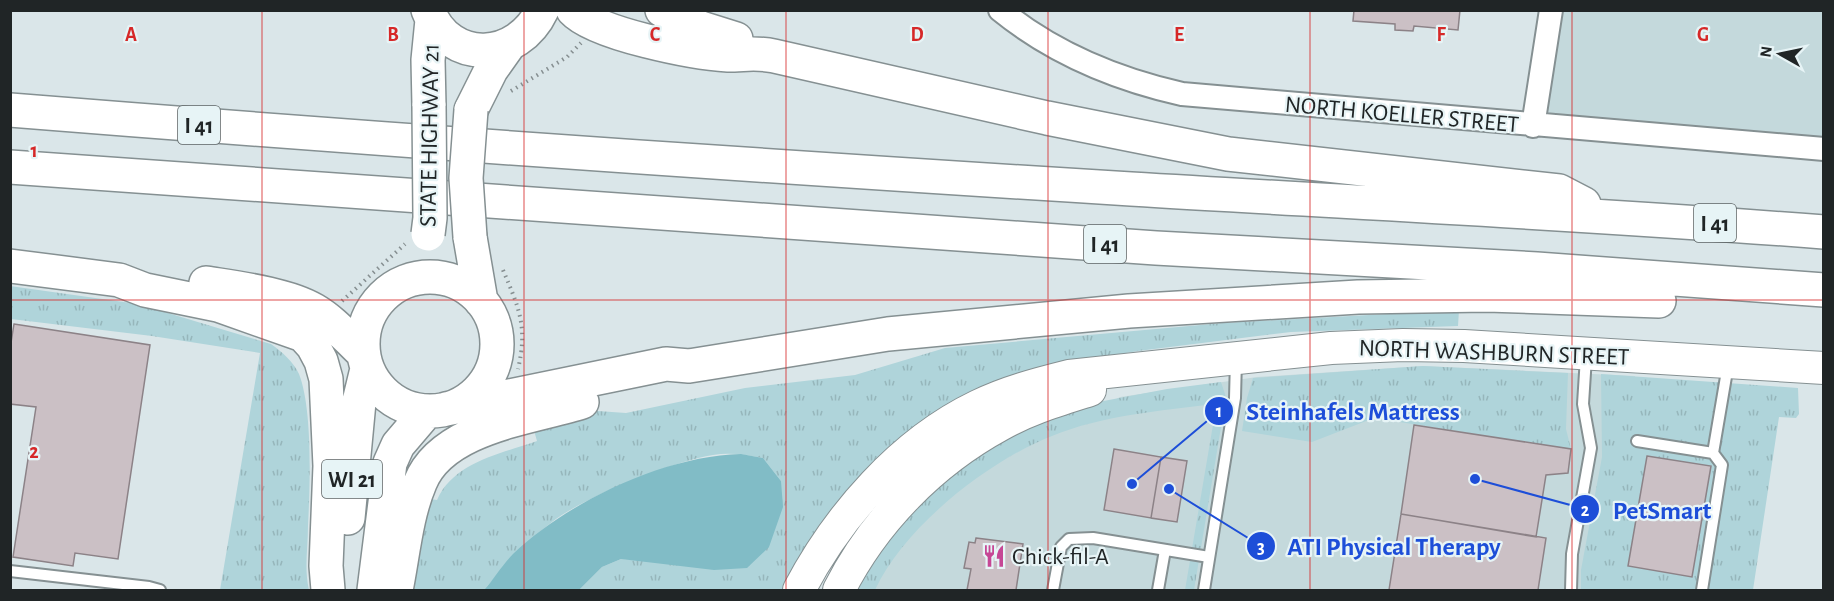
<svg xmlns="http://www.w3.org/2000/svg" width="1834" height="601" font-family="'Alegreya Sans',sans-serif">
	<defs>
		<pattern id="grass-tufts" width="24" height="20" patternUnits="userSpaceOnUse" patternTransform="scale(1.5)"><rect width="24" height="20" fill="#afd4da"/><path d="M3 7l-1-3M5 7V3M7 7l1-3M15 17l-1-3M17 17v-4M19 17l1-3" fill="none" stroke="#96b6bb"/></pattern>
	</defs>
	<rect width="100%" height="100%" fill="#dae6e9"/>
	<path fill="#c4d9dc" d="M 1551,11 L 1823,11 L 1823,149 L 1533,126 Z
		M 1423,366 L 1635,376 L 1601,590 L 853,590 L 909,510 L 1120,397 L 1257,377 Z"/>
	<path fill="url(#grass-tufts)" d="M 10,286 L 138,304 L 271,344 C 282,352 293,361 299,374 C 313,410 310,487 308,526 C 308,549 304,568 309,590 L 220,590 L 260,353 L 152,336 L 11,319 Z
		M 1459,310 L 1458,326 L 1291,332 L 1138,351 L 1067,363 L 966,401 L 789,590 L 579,590 L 602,567 L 621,559 L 650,560 L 781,481 L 763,458 C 747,455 730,452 713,455 C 671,462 586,496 552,522 C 526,542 505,565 484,590 L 405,590 L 424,498 L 437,500 C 454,462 500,454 537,441 L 533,427 L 584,410 L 626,413 L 745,388 L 855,375 L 945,348 L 1223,323 Z
		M 1423,366 L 1568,373 L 1566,429 L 1571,449 L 1374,418 L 1312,442 L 1242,431 L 1247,398 L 1253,378 Z
		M 1601,374 L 1798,388 L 1799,414 L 1796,418 L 1779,417 L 1753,590 L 1581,590 L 1581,570 L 1602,457 Z
		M 1221,382 L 1226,397 L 1194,590 L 1185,590 L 1215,413 L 1214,404 C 1160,411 1103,415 1052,436 C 988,461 904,527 875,590 L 853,590 L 909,510 L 980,451 L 1077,406 L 1167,389 Z"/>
	<path fill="#81bcc6" d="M 741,454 L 763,458 L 781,481 L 783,507 L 769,547 L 747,568 L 714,570 L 621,559 L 602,567 L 579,590 L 484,590 C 494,579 502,565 513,554 C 569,501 664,456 741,454 Z"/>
	<path fill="#cbc0c5" stroke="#8c8287" stroke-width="1.5" d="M 1354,10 L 1460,10 L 1458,30 L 1414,26 L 1413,31 L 1395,30 L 1395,24 L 1353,21 Z
		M 14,324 L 150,345 L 118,559 L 75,553 L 73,566 L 13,557 L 36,407 L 10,404 L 10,349 Z
		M 1414,425 L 1571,449 L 1568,473 L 1546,475 L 1536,537 L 1401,514 Z
		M 1114,449 L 1161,457 L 1151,518 L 1104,510 Z
		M 1647,456 L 1711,466 L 1692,577 L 1628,566 Z
		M 1161,457 L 1187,461 L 1177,522 L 1151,518 Z
		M 1401,514 L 1546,538 L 1538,590 L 1389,590 Z
		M 976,538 L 1023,544 L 1016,590 L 967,590 L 971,569 L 964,568 L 969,542 L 975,543 Z"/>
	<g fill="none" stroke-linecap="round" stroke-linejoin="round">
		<g stroke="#859092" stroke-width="14">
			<path id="lane" d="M 1637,441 L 1713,453 L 1722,465 L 1702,590
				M 1713,453 L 1728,365
				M 10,571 L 149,587 L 160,590
				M 1053,590 L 1061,547 L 1069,539 L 1093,538 L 1209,557
				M 1158,590 L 1165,550
				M 1204,590 L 1235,398 L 1236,359
				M 1571,590 L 1572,554 L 1591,448 L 1583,404 L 1586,357"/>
		</g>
		<g stroke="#859092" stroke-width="26">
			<path id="street" d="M 1000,10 C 1053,53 1115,79 1182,94 L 1824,149
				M 1533,126 L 1551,10"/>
		</g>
		<g stroke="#859092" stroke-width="34">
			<path id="secondary" d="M 799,590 C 838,516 901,443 978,406 C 1007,392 1037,384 1069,376 L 1331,348 L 1403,345 L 1464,346 L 1824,368
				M 839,590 C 874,521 932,462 1000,425 C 1028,409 1059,400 1090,390"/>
		</g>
		<g stroke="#859092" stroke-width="36">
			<path id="highway" d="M 428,10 C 450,66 518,61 542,10
				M 573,10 C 595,34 694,53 728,55 C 745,55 756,52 774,56 L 1047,118 L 1228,154 L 1559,191 L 1584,204
				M 662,10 L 701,28 L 736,39
				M 429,106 L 428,60 L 432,20
				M 10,110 C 384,140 757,166 1131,189 C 1362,203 1593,214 1824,232
				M 471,110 L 491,70 L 508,46
				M 10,167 L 1156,248 L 1537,269 L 1824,290
				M 470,237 L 481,301
				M 10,266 L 119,280 L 145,290 L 218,305 L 303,335 L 313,346 L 321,361 L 326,379 L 330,466 L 326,566 L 328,590
				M363 344a67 67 0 1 1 134 0a67 67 0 1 1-134 0Z
				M 206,283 C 237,288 287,294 314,310 C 333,321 347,338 363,353
				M 446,409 L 666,364 L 689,366 L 888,334 L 1129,311 L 1358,297 L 1487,295 L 1659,301
				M 348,518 L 359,402 L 367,369
				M 374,590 L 390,463 L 398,445 L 427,411
				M 396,590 C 403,556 406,516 420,483 C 442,427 531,418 582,402"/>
		</g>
		<path stroke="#868f91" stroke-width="4" stroke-dasharray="1.5 4.5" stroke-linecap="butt" d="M 511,91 L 567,57 L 581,43
			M 503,270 C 519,308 528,327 518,369
			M 342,301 L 405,244"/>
		<use href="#lane" stroke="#fff" stroke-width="10"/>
		<use href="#street" stroke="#fff" stroke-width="22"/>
		<use href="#secondary" stroke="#fff" stroke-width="32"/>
		<use href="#highway" stroke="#fff" stroke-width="33"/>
		<g stroke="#859092" stroke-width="36" stroke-linecap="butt">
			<path id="highway-bridge" d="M 428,234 L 430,218 L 429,106
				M 470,237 L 466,178 L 471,110"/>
		</g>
		<use href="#highway-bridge" stroke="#fff" stroke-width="33"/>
	</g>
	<path fill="none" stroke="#d62828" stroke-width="1.5" stroke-opacity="0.55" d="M 262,10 L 262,590M 524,10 L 524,590M 786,10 L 786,590M 1048,10 L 1048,590M 1310,10 L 1310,590M 1572,10 L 1572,590M 10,300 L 1824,300"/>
	<defs>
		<g id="restaurant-bare" transform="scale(1.8)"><path d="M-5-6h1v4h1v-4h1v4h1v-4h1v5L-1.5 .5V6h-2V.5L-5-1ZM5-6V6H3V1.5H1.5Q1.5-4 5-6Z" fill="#c64795" stroke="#e7f4f6" stroke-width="2.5" paint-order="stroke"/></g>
	</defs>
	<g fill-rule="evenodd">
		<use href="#restaurant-bare" x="994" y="556"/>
	</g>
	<g text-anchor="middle" stroke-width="4.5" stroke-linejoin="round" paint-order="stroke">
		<g fill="#e7f4f6" stroke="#5c6364" stroke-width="1.5">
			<rect x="178" y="106" width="42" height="38" rx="4.5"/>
			<rect x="1694" y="204" width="42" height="38" rx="4.5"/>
			<rect x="1084" y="225" width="42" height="38" rx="4.5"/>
			<rect x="322" y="460" width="60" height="38" rx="4.5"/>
		</g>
		<g font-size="22" font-weight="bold" fill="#202526">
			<text x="199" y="133">I 41</text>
			<text x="1715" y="231">I 41</text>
			<text x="1105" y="252">I 41</text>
			<text x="352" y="487">WI 21</text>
		</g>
		<g font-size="24" fill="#202526" stroke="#e7f4f6">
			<text transform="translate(1402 114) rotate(5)" y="8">NORTH KOELLER STREET</text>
			<text transform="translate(429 135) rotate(-89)" y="8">STATE HIGHWAY 21</text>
			<text transform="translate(1494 352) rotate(2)" y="8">NORTH WASHBURN STREET</text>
		</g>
		<g font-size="24" fill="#202526" stroke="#e7f4f6" text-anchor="start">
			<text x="1012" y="564">Chick-fil-A</text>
		</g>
	</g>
	<g font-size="20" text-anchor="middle" font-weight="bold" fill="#d62828" stroke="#e7f4f6" stroke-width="4.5" stroke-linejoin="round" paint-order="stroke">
		<text x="131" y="41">A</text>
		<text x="393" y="41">B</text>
		<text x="655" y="41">C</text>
		<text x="917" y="41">D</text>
		<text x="1179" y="41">E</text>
		<text x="1441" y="41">F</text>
		<text x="1703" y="41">G</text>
		<text x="34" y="157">1</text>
		<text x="34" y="458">2</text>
	</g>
	<path fill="none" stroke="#1d4ed8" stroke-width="2" d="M1132 484L1219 411M1475 479L1585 509M1169 489L1261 546"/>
	<g fill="#1d4ed8" stroke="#e7f4f6" stroke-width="2">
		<circle cx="1132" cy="484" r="6"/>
		<circle cx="1475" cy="479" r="6"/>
		<circle cx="1169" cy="489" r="6"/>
		<circle cx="1219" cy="411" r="15"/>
		<circle cx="1585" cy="509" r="15"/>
		<circle cx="1261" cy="546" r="15"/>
	</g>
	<g font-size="18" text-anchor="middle" font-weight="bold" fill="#fff">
		<text x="1219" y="417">1</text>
		<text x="1585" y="516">2</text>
		<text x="1261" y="553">3</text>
	</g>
	<g font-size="26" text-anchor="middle" font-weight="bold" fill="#1d4ed8" stroke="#e7f4f6" stroke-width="4.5" stroke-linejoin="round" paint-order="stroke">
		<text x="1353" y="420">Steinhafels Mattress</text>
		<text x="1662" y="519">PetSmart</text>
		<text x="1394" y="555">ATI Physical Therapy</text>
	</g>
	<rect width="1834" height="601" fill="none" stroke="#202526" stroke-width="24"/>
	<g transform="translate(1780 54) rotate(279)" stroke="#e7f4f6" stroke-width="4.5" paint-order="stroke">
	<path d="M0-4.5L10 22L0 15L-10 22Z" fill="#202526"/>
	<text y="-9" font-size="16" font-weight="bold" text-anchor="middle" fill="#202526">N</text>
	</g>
</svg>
